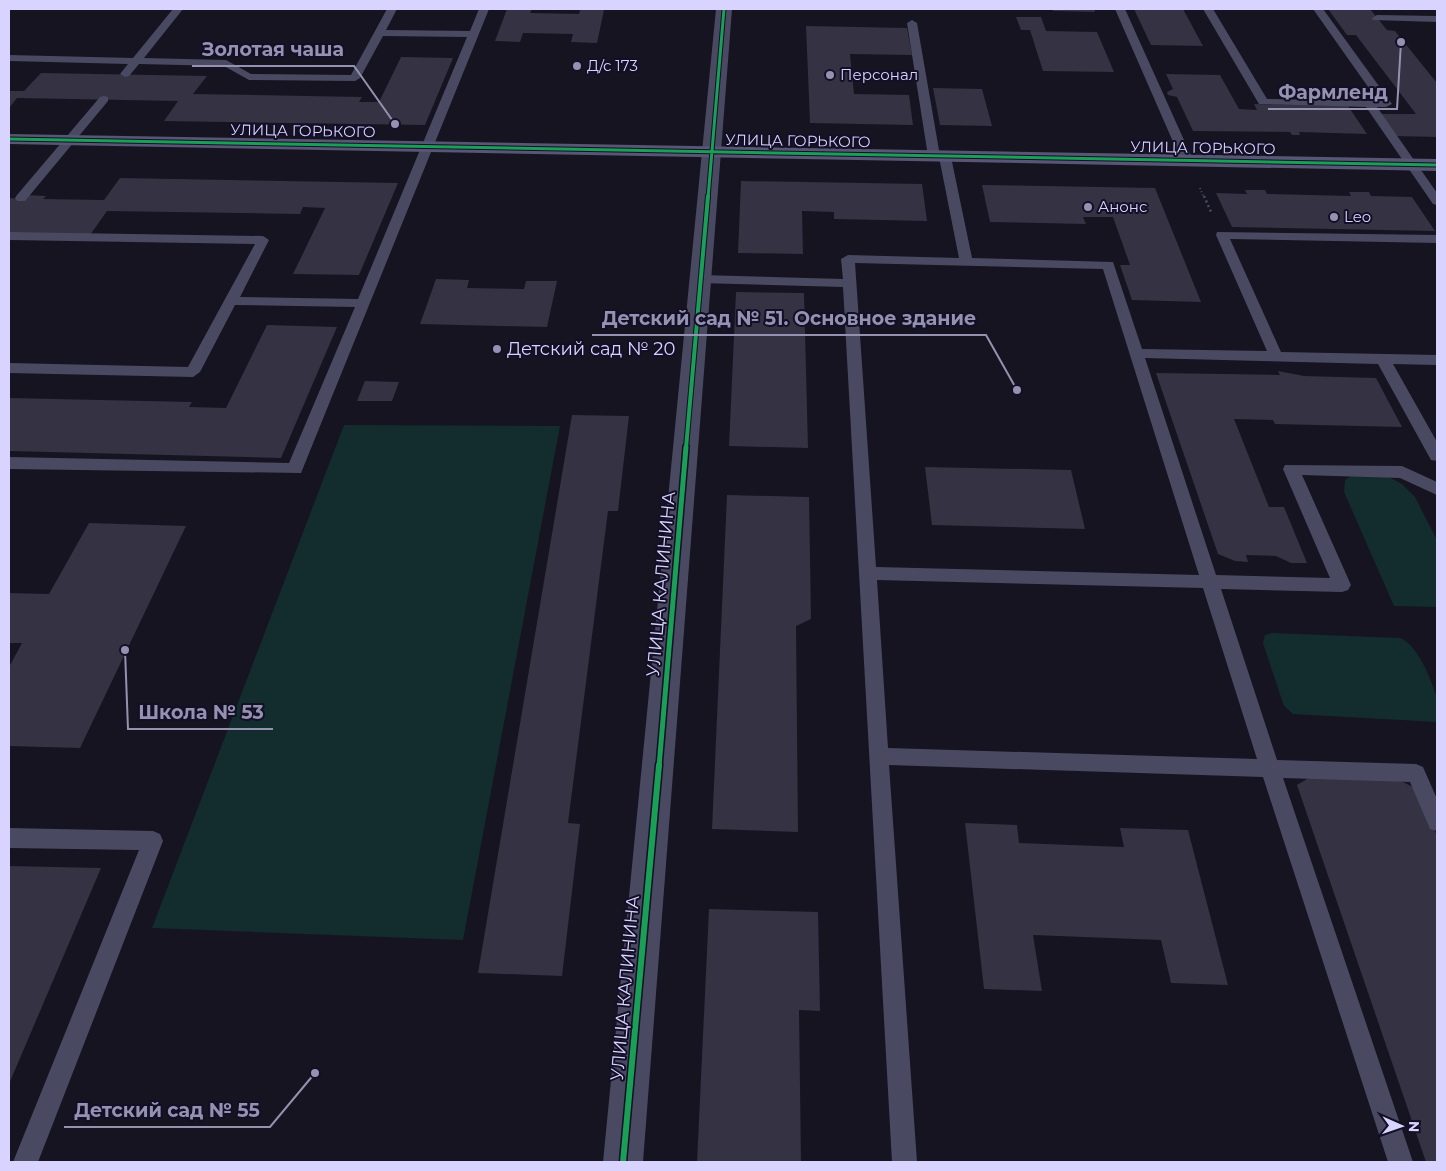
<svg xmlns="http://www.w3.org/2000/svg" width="1446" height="1171" font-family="Montserrat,sans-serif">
	<rect width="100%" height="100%" fill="#161421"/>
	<path fill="#132c2d" d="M 344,425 L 560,426 L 463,940 L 152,928 Z
		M 1354,474 L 1387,476 L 1402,484 L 1415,497 L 1437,540 L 1437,607 L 1394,606 L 1344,492 L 1345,480 Z
		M 1272,633 L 1400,638 C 1418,645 1431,679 1437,698 C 1439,705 1437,715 1437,722 L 1293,714 L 1284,706 L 1263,643 L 1265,635 Z"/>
	<path fill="#343243" d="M 507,9 L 532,9 L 530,13 L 579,14 L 580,10 L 604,10 L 597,43 L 571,42 L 573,34 L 523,33 L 520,42 L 495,41 Z
		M 1052,9 L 1094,9 L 1095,12 L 1053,11 Z
		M 1134,9 L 1183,9 L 1203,46 L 1151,45 Z
		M 1328,9 L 1370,9 L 1387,30 L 1395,31 L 1437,83 L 1437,137 L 1394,136 L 1378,114 L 1416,114 L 1356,35 L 1347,35 Z
		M 1016,17 L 1041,17 L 1046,31 L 1097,32 L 1114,72 L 1043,71 L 1030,30 L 1021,30 Z
		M 806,26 L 907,28 L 912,55 L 850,54 L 854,94 L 909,95 L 913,125 L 810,123 Z
		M 401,57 L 453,58 L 425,125 L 164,121 L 178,101 L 17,98 L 9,108 L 9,91 L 24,91 L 41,73 L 207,76 L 193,94 L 362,97 L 359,102 L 379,102 Z
		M 1166,74 L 1220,75 L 1239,109 L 1257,110 L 1254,104 L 1348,106 L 1367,134 L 1299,132 L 1300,135 L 1292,135 L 1290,132 L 1193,131 L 1177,97 L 1168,95 L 1167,92 L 1173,89 Z
		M 933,88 L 982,89 L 992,126 L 940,125 Z
		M 120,178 L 398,183 L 359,275 L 293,274 L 325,208 L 303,207 L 300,214 L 107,211 L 90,235 L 9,233 L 9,198 L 22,199 L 26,195 L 46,196 L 43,199 L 104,200 Z
		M 741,181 L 922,184 L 927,221 L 834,219 L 834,212 L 802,211 L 803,254 L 738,253 Z
		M 982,185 L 1155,188 L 1201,302 L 1132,300 L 1120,265 L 1130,265 L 1113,217 L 1083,217 L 1086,224 L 990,222 Z
		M 1245,190 L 1265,190 L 1267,194 L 1351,196 L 1349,192 L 1369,192 L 1371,196 L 1412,197 L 1435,231 L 1232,227 L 1216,193 L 1247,194 Z
		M 436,279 L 469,280 L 467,288 L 524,289 L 526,281 L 557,281 L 547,327 L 420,324 Z
		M 736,292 L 804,293 L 808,448 L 729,446 Z
		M 267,325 L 337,327 L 281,458 L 9,451 L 9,398 L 192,402 L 189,407 L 226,408 Z
		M 1278,371 L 1304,376 L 1376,378 L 1402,427 L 1275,424 L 1273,420 L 1234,419 L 1269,507 L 1284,507 L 1307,563 L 1291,563 L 1276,556 L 1246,555 L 1248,562 L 1235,561 L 1218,554 L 1156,373 L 1280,375 Z
		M 365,381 L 399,382 L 392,401 L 357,401 Z
		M 572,415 L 629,416 L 618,511 L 608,511 L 568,823 L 580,824 L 562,976 L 478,973 Z
		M 925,467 L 1071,470 L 1085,529 L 932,525 Z
		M 727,495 L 809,497 L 811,619 L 796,626 L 798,832 L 712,829 Z
		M 89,523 L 186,526 L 80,748 L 9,746 L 9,667 L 22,643 L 9,643 L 9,593 L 49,594 Z
		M 1312,776 L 1395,778 L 1417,789 L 1437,836 L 1437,1162 L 1426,1162 L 1297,785 Z
		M 965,823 L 1017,825 L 1019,843 L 1124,847 L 1120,828 L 1188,830 L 1228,985 L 1171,983 L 1161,940 L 1033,935 L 1042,991 L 984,989 Z
		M 9,866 L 101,868 L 9,1084 Z
		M 709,909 L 818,912 L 820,1011 L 799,1010 L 801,1162 L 697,1162 Z"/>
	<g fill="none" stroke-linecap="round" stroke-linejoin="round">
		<path stroke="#44505f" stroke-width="2" stroke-dasharray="1 2.5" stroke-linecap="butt" d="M 1200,188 L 1204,198"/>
		<path stroke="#44505f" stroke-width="2.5" stroke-dasharray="2 3" stroke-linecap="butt" d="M 1204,196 L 1211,212"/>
		<path fill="#4a4962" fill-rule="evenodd" d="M 173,9 L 183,9 L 144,58 L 226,60 L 251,74 L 351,75 L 387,9 L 397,9 L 386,30 L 470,31 L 479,9 L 489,9 L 301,473 L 9,469 L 9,457 L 289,463 L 355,307 L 235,305 L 200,372 L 193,377 L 9,373 L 9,363 L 188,367 L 255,244 L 9,240 L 9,232 L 263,236 L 269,240 L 240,297 L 358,299 L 467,37 L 383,36 L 360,78 L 355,81 L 249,80 L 224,66 L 139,64 L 129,76 L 125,77 L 120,74 L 128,64 L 9,61 L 9,55 L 133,58 Z
			M 1115,9 L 1125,9 L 1193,160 L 1191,163 L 1187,164 L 1181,160 Z
			M 1203,9 L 1213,9 L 1267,99 L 1378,101 L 1313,9 L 1323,9 L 1392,104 L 1386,107 L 1377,107 L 1437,193 L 1437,205 L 1433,204 L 1366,107 L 1259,104 Z
			M 1377,15 L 1437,16 L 1437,22 L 1373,20 L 1372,18 Z
			M 912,20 L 917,23 L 940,156 L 945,153 L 951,157 L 972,258 L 1113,262 L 1142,349 L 1267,351 L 1216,235 L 1217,232 L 1437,235 L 1437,243 L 1230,239 L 1281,352 L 1437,355 L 1437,365 L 1393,364 L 1437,442 L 1437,461 L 1431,460 L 1378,364 L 1145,358 L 1216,575 L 1330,578 L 1283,469 L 1285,465 L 1402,466 L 1437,482 L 1437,495 L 1400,478 L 1302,475 L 1351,585 L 1348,590 L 1342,592 L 1221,589 L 1277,760 L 1416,764 L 1423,767 L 1437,799 L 1437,831 L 1430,829 L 1410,782 L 1283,778 L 1413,1162 L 1388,1162 L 1263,777 L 889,765 L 917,1162 L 892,1162 L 843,287 L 700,283 L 693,279 L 700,275 L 843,279 L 841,259 L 848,255 L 959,258 L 939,157 L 934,160 L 928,156 L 907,23 ZM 855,263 L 1103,269 L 1199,575 L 876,567 ZM 877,580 L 1203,588 L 1257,759 L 888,748 Z
			M 104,96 L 108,97 L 108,101 L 25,201 L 17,201 L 15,198 L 17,195 L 100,97 Z
			M 9,828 L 153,831 L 160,834 L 163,841 L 38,1162 L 13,1162 L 139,850 L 9,848 Z"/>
		<path fill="#4a4962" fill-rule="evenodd" d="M 716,9 L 732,9 L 643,1162 L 603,1162 Z"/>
		<path fill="#575674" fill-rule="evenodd" d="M 9,134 L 1437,159 L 1437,171 L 9,144 Z"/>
		<g stroke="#130f26" stroke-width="5">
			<path id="cycleway-far3" d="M 9,139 L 1437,165
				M 708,198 L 724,9"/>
		</g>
		<g stroke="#130f26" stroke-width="6">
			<path id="cycleway-far2" d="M 686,448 L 708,196"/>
		</g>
		<g stroke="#130f26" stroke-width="8">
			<path id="cycleway-far1" d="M 659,767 L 686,447"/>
		</g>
		<g stroke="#130f26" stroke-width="9">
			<path id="cycleway" d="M 623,1162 L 659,765"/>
		</g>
		<use href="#cycleway-far3" stroke="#1a9f57" stroke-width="3"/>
		<use href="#cycleway-far2" stroke="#1a9f57" stroke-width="4"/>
		<use href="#cycleway-far1" stroke="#1a9f57" stroke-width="5"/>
		<use href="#cycleway" stroke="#1a9f57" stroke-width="6"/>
	</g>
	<g fill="#9591b1" stroke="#130f26" stroke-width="2">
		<circle cx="577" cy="66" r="5"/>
		<circle cx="830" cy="75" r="5"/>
		<circle cx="1088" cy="207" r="5"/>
		<circle cx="1334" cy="217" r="5"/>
		<circle cx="497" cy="349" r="5"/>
	</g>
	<g text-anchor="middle" stroke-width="4" stroke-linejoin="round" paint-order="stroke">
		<g font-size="15" fill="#d9d4ff" stroke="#130f26" text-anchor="start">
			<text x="587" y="71">Д/с 173</text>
			<text x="840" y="80">Персонал</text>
			<text x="1098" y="212">Анонс</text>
			<text x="1344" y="222">Leo</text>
		</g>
		<g font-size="15" fill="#d9d4ff" stroke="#130f26">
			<text transform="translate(303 131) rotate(1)" y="5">УЛИЦА ГОРЬКОГО</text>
			<text transform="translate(798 141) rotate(1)" y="5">УЛИЦА ГОРЬКОГО</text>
			<text transform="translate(1203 148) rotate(1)" y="5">УЛИЦА ГОРЬКОГО</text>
		</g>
		<g font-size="18" fill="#d9d4ff" stroke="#130f26" text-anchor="start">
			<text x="507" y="355">Детский сад № 20</text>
		</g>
		<g font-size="18" fill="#d9d4ff" stroke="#130f26">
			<text transform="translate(661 584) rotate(-85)" y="6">УЛИЦА КАЛИНИНА</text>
			<text transform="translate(625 988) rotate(-85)" y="6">УЛИЦА КАЛИНИНА</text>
		</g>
	</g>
	<path fill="none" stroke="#9591b1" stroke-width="2" d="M395 124L354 66H192M1401 42L1397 109H1268M1017 390L986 335H592M125 650L128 729H273M315 1073L270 1127H64"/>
	<g fill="#9591b1" stroke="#130f26" stroke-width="2">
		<circle cx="395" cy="124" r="5"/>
		<circle cx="1401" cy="42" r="5"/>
		<circle cx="1017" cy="390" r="5"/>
		<circle cx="125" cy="650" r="5"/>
		<circle cx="315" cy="1073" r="5"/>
	</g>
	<g font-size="19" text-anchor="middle" font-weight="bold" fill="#9591b1" stroke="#130f26" stroke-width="4" stroke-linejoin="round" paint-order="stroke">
		<text x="273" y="56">Золотая чаша</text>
		<text x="1333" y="99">Фармленд</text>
		<text x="789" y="325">Детский сад № 51. Основное здание</text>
		<text x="201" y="719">Школа № 53</text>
		<text x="167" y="1117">Детский сад № 55</text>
	</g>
	<rect width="1446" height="1171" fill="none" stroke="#d9d4ff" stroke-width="20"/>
	<g transform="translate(1401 1126) rotate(92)" stroke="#130f26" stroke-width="4" paint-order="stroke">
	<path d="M0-4L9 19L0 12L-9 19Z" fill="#d9d4ff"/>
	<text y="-8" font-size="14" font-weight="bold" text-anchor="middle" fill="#d9d4ff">N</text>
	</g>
</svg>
